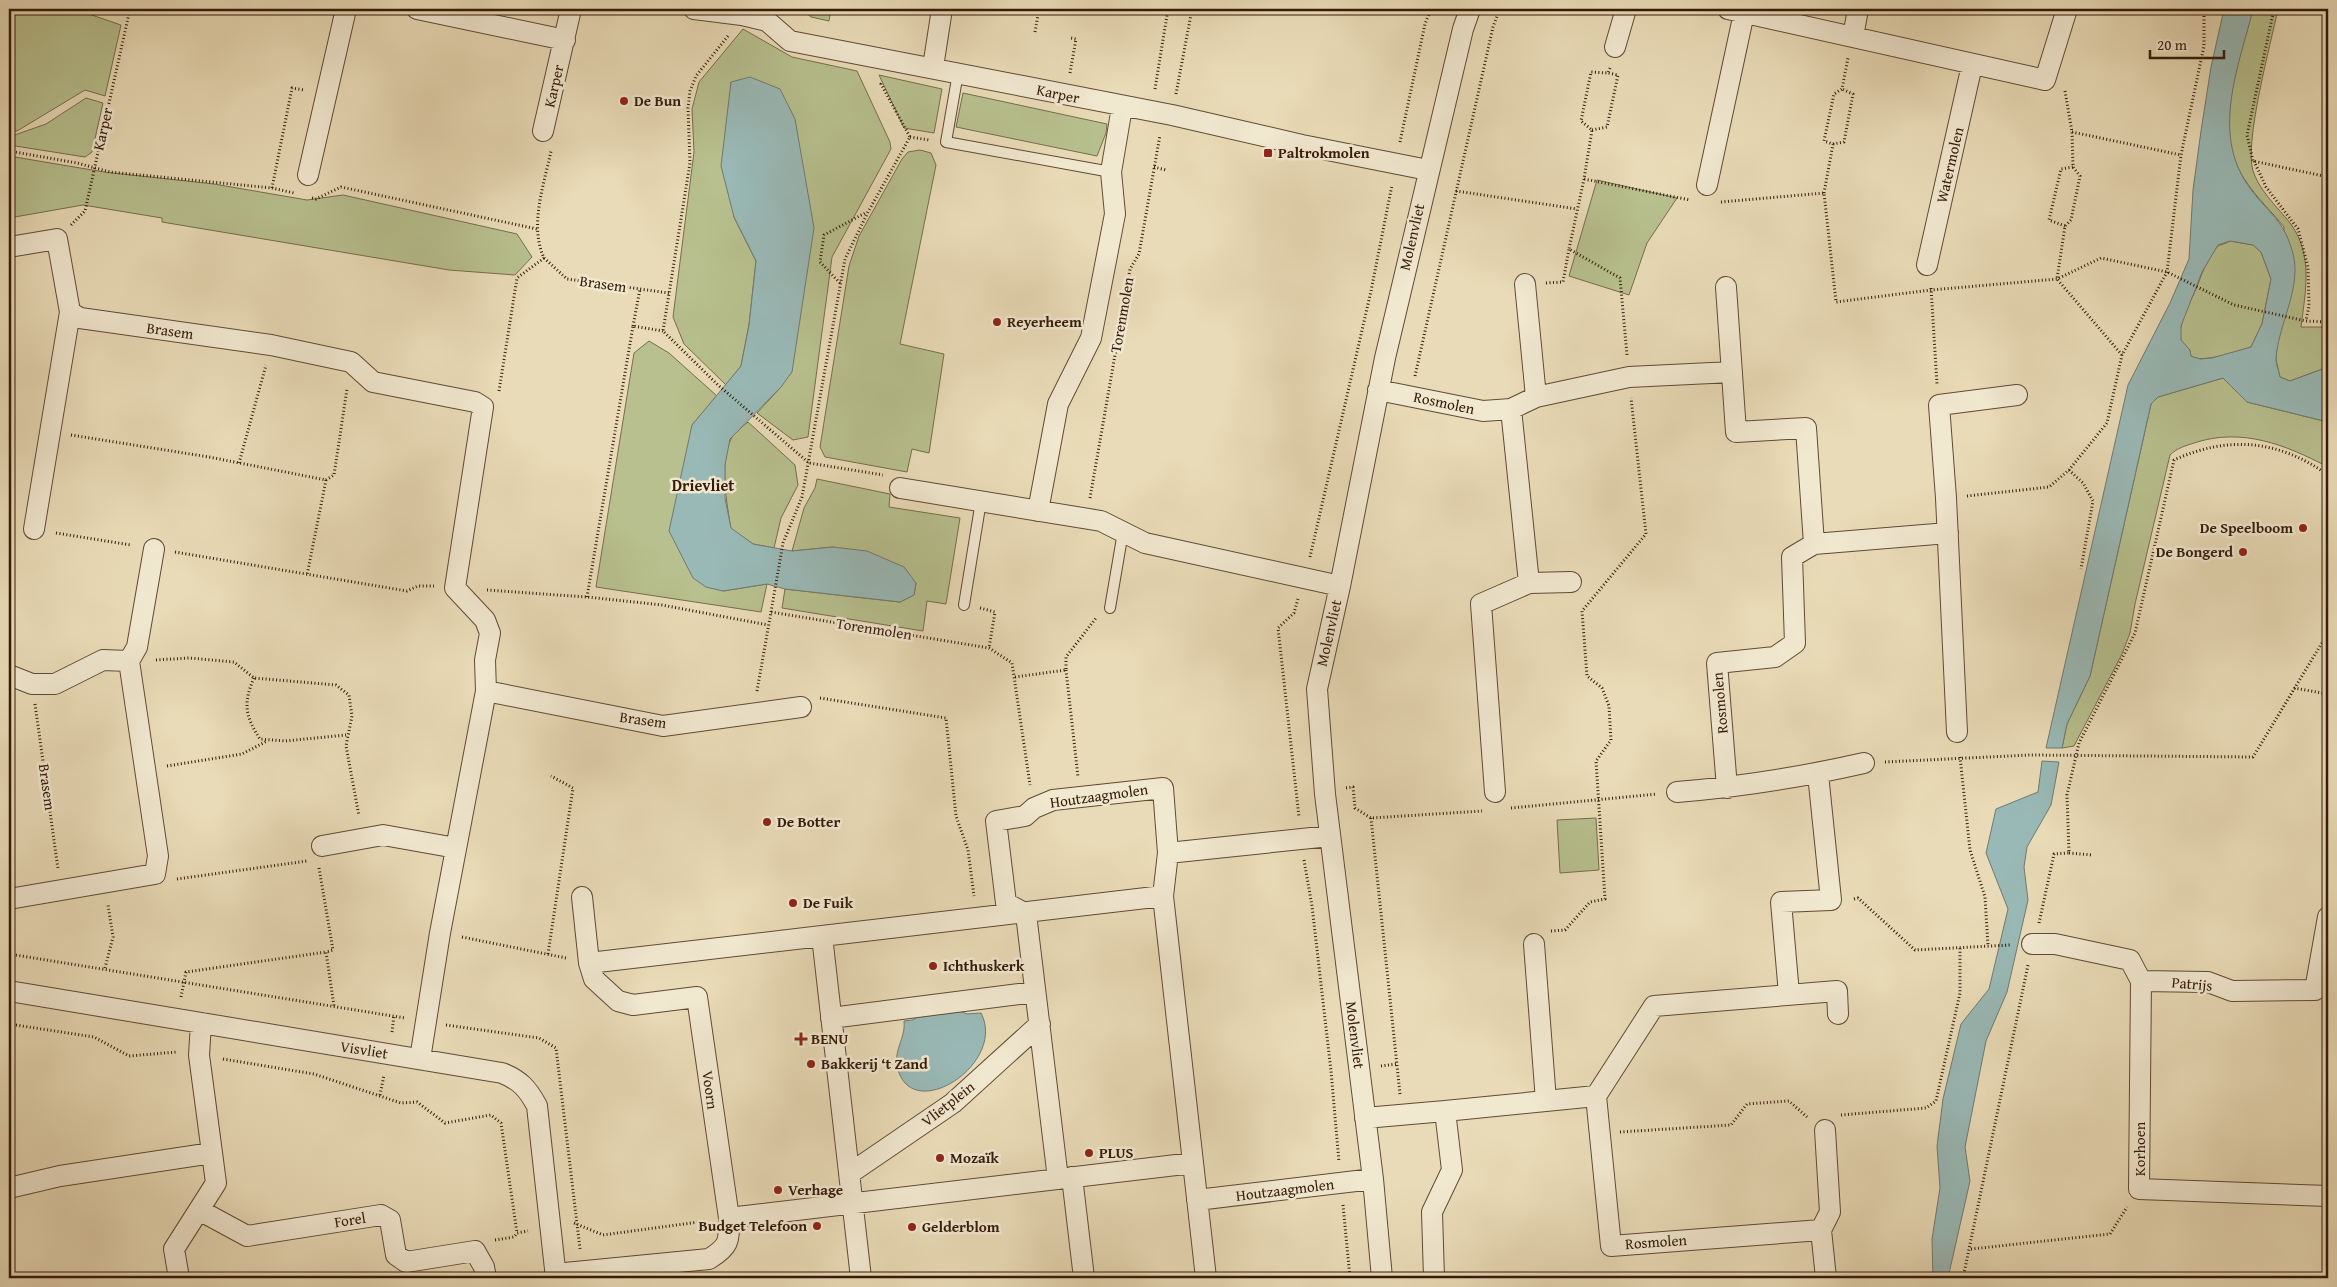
<svg xmlns="http://www.w3.org/2000/svg" width="2337" height="1287" font-family="'Gentium Book Plus',serif">
	<rect width="100%" height="100%" fill="#e9dbb7"/>
	<filter id="stains"><feTurbulence type="fractalNoise" baseFrequency=".004" numOctaves="4"/><feColorMatrix values="0 0 0 0 .2 0 0 0 0 .09 0 0 0 0 .02 0 0 0 .5 -.17"/></filter>
	<radialGradient id="worn" r=".72"><stop offset=".6" stop-color="#630" stop-opacity="0"/><stop offset="1" stop-color="#630" stop-opacity=".3"/></radialGradient>
	<path fill="#b7c08e" stroke="#766d4c" d="M 9,9 L 86,9 L 86,13 L 121,25 L 105,96 L 85,90 L 17,131 L 9,131 Z
		M 802,9 L 831,9 L 829,21 L 811,17 Z
		M 2253,9 L 2278,9 C 2271,43 2244,142 2253,171 C 2259,189 2274,204 2286,218 C 2314,250 2306,288 2301,327 L 2328,327 L 2328,367 L 2290,381 L 2280,377 L 2276,360 L 2284,227 C 2272,212 2256,197 2245,180 C 2211,130 2240,61 2253,9 Z
		M 743,29 L 792,57 L 857,71 L 890,142 L 891,149 L 832,257 L 808,437 L 793,440 L 757,413 L 781,387 L 731,82 L 734,217 L 756,261 L 749,325 L 741,366 L 726,385 L 684,344 L 673,317 L 694,152 L 692,109 L 699,82 Z
		M 879,75 L 942,89 L 934,133 L 904,128 Z
		M 963,93 L 1107,124 L 1106,133 L 1097,156 L 956,127 Z
		M 86,98 L 103,103 L 92,152 L 85,157 L 9,145 L 9,137 L 46,124 Z
		M 920,150 L 931,153 L 936,165 L 900,344 L 944,354 L 929,453 L 912,449 L 907,472 L 825,457 L 820,447 L 849,266 L 859,236 L 902,159 L 908,152 Z
		M 9,156 L 104,172 L 214,184 L 307,200 L 343,195 L 517,234 L 532,257 L 515,275 L 449,270 L 162,222 L 162,218 L 83,205 L 9,218 Z
		M 1597,180 L 1677,198 L 1647,243 L 1629,295 L 1569,276 Z
		M 2230,241 L 2253,245 L 2261,252 L 2271,279 L 2262,324 L 2251,347 C 2239,351 2201,364 2191,356 C 2168,338 2188,308 2196,289 C 2202,275 2206,258 2217,247 C 2220,244 2226,244 2230,241 Z
		M 649,341 L 669,353 L 717,396 L 692,425 L 723,591 L 767,584 L 761,612 L 596,587 L 634,353 Z
		M 2223,378 L 2247,402 L 2328,422 L 2328,467 C 2286,445 2242,427 2194,443 C 2185,446 2177,448 2170,455 L 2135,604 L 2130,633 L 2122,654 L 2074,746 L 2062,748 L 2067,724 L 2090,676 L 2151,404 L 2158,397 Z
		M 748,422 L 795,465 L 798,485 L 781,518 L 774,548 L 753,544 L 731,529 C 727,506 719,459 731,439 C 734,433 742,427 748,422 Z
		M 817,479 L 890,494 L 889,507 L 960,518 L 946,604 L 927,601 L 923,631 L 782,608 L 785,589 L 900,602 L 914,595 L 916,583 L 833,547 L 792,551 L 804,508 L 815,488 Z
		M 1596,818 L 1599,870 L 1560,873 L 1557,820 Z"/>
	<path fill="#99b9b6" stroke="#717971" fill-rule="evenodd" d="M 2224,9 L 2253,9 C 2240,62 2213,127 2244,179 C 2263,211 2285,216 2294,258 C 2300,291 2278,326 2276,359 C 2276,365 2279,371 2280,377 L 2290,381 L 2328,367 L 2328,422 L 2247,402 L 2223,378 L 2158,397 L 2151,404 L 2090,676 L 2067,724 L 2062,748 L 2046,748 L 2128,385 L 2170,303 L 2189,259 L 2193,190 L 2201,131 L 2211,67 ZM 2230,241 L 2253,245 L 2261,252 L 2271,279 L 2262,324 L 2251,347 L 2212,358 L 2200,359 L 2191,356 L 2190,350 L 2181,340 L 2181,326 L 2202,272 L 2218,245 Z
		M 750,77 L 780,89 L 795,119 L 814,228 L 792,372 L 781,387 L 730,439 L 725,465 L 725,498 L 731,528 L 753,544 L 792,551 L 833,547 L 867,551 L 904,567 L 916,583 L 914,595 L 900,602 L 785,589 L 767,584 L 723,591 L 706,587 L 693,578 L 669,531 L 692,425 L 741,366 L 749,325 L 756,261 L 734,217 L 721,166 L 731,82 Z
		M 2042,761 L 2059,762 L 2051,805 L 2027,847 L 2024,867 L 2028,900 L 2007,992 L 1986,1041 L 1965,1147 L 1970,1181 L 1948,1278 L 1933,1278 L 1932,1239 L 1940,1188 L 1937,1146 L 1943,1099 L 1961,1024 L 1989,989 L 2008,909 L 1986,853 L 1996,809 L 2038,792 Z
		M 953,1008 L 967,1014 L 981,1013 C 1007,1063 914,1124 898,1070 C 892,1051 906,1039 904,1021 L 913,1020 L 925,1011 Z"/>
	<g fill="none" stroke-linecap="round" stroke-linejoin="round">
		<g stroke="#614a34" stroke-width="12">
			<path id="lane" d="M 958,73 L 946,142 L 1111,172
				M 964,605 L 981,501
				M 1110,608 L 1123,532"/>
		</g>
		<g stroke="#614a34" stroke-width="22">
			<path id="street" d="M 417,9 L 565,40
				M 694,9 L 742,15 L 767,21 L 790,41 L 1172,115 L 1302,145 L 1428,170
				M 1728,9 L 2045,80 L 2067,9
				M 1853,37 L 1858,9
				M 1615,47 L 1626,9
				M 933,67 L 942,9
				M 543,131 L 571,9
				M 308,175 L 346,9
				M 1707,185 L 1744,13
				M 9,247 L 57,239 L 70,312 L 80,318 L 271,345 L 351,362 L 373,382 L 475,402 L 483,407 L 455,588 L 485,620 L 490,633 L 485,660 L 486,691 L 440,933 L 420,1059
				M 1927,265 L 1972,65
				M 1525,284 L 1536,397
				M 1726,287 L 1736,432 L 1806,428 L 1814,544
				M 1378,390 L 1483,411 L 1511,409 L 1536,397 L 1629,377 L 1732,372
				M 1511,409 L 1529,583
				M 900,488 L 1101,521 L 1145,543 L 1340,586
				M 1038,511 L 1058,404 L 1091,338 L 1115,214 L 1111,172 L 1122,107
				M 34,529 L 70,312
				M 129,661 L 137,647 L 154,549
				M 9,675 L 32,684 L 55,684 L 103,660 L 129,661 L 158,856 L 155,874 L 9,899
				M 486,691 L 663,726 L 801,707
				M 1957,732 L 1946,498 L 1939,405 L 2017,395
				M 1727,788 L 1717,663 L 1775,657 L 1795,643 L 1792,557 L 1814,544 L 1948,533
				M 1495,792 L 1481,604 L 1529,583 L 1571,582
				M 1677,792 C 1740,787 1802,777 1864,763
				M 322,846 L 383,835 L 456,848
				M 1168,853 L 1330,836
				M 822,936 L 1163,896
				M 1534,944 L 1546,1101
				M 2032,944 L 2055,944 L 2130,960 L 2141,981 L 2208,982 L 2232,991 L 2315,990 L 2328,917
				M 589,963 L 822,936 L 861,1278
				M 2141,981 L 2139,1189 L 2328,1196
				M 9,991 L 502,1073 C 520,1080 528,1089 537,1106 L 556,1278
				M 1789,994 L 1781,902 L 1831,900 L 1818,774
				M 831,1018 L 1035,992
				M 1365,1118 L 1445,1111
				M 849,1174 L 953,1103 L 1040,1024
				M 1072,1177 L 1084,1278
				M 1058,1179 L 1026,914 L 1006,903 L 996,821 L 1025,816 L 1034,808 L 1053,800 L 1163,788 L 1168,853 L 1163,896 L 1206,1278 L 1203,1278
				M 9,1188 L 60,1176 L 212,1153
				M 1197,1200 L 1373,1179
				M 199,1210 L 247,1236 L 381,1215 L 390,1220 L 396,1255 L 406,1262 L 475,1251 L 484,1267 L 486,1278
				M 729,1218 L 1193,1163
				M 1821,1230 L 1830,1212 L 1825,1130
				M 555,1274 L 709,1259 C 730,1246 729,1241 729,1218 L 697,997 L 633,1005 L 618,1001 L 594,979 L 589,963 L 582,897
				M 179,1278 L 174,1249 L 216,1183 L 199,1055 L 201,1023
				M 1382,1278 L 1373,1179 L 1325,794 L 1317,689 L 1340,586 L 1385,358 L 1463,29 L 1470,9
				M 1434,1278 L 1432,1212 L 1452,1170 L 1445,1111 L 1596,1096
				M 1826,1278 L 1821,1230 L 1611,1246 L 1596,1096 L 1654,1006 L 1837,991 L 1838,1014"/>
		</g>
		<path stroke="#341a09" stroke-width="3" stroke-dasharray="1 2.5" stroke-linecap="butt" d="M 2274,9 L 2247,135 L 2253,161 L 2328,177
			M 1035,32 L 1039,9
			M 728,36 L 696,76 L 690,91 L 688,108 L 690,163 L 663,331 L 718,385 L 809,463 L 883,475
			M 1610,68 L 1608,73 L 1591,72 L 1581,121 L 1592,130 L 1584,179 L 1690,200
			M 1070,73 L 1076,39 L 1071,38
			M 1155,89 L 1168,9
			M 2065,91 L 2072,132 L 2073,167 L 2080,176 L 2071,220 L 2065,226 L 2057,279 L 2122,355
			M 1176,94 L 1192,9
			M 1592,130 L 1607,127 L 1618,75 L 1608,73
			M 2072,132 L 2181,155
			M 910,137 L 929,140
			M 1400,142 L 1425,24 L 1431,9
			M 1833,144 L 1844,142 L 1853,94 L 1842,89
			M 9,151 L 77,163 L 110,172 L 272,188 L 294,193
			M 2254,161 L 2266,187 L 2298,229 L 2308,267 L 2309,306 L 2306,321
			M 1154,167 L 1166,170
			M 1584,179 L 1569,249 L 1620,278 L 1627,355
			M 272,188 L 292,88 L 304,90
			M 1456,191 L 1577,209
			M 1824,193 L 1833,144 L 1824,141 L 1834,94 L 1842,89 L 1848,58
			M 312,198 L 316,199 L 341,187 L 537,229
			M 1721,202 L 1824,193 L 1836,302 L 1931,290 L 2057,279 L 2101,258 L 2167,272 L 2234,305 L 2306,321 L 2328,322
			M 71,225 L 85,211 L 130,9
			M 2065,226 L 2049,220 L 2061,169 L 2073,167
			M 544,258 L 567,279 L 669,293
			M 840,283 L 820,262 L 824,235 L 867,212
			M 1546,283 L 1563,282 L 1569,249
			M 1931,288 L 1937,384
			M 633,326 L 640,289
			M 1415,376 L 1493,27 L 1500,9
			M 499,391 L 517,278 L 544,258 C 529,225 544,185 551,151
			M 71,435 L 209,457 L 326,480 L 307,575
			M 239,463 L 266,365
			M 2069,470 L 2083,483 L 2093,501 L 2081,569
			M 326,480 L 334,475 L 347,389
			M 1967,496 L 2049,487 L 2069,470 L 2107,423 L 2122,355 L 2167,272 L 2181,155 L 2204,46 L 2204,9
			M 1090,498 L 1130,269 L 1139,254 L 1160,135
			M 56,533 L 131,545
			M 175,552 L 407,591 L 418,586 L 434,586
			M 1310,557 L 1371,291 L 1392,185
			M 487,590 L 587,597 L 662,605 L 768,625
			M 587,597 L 633,326 L 663,331
			M 1298,599 L 1294,613 L 1278,628 L 1299,817
			M 980,608 L 995,612 L 989,648
			M 771,612 L 783,543 L 802,497 L 845,259 L 868,212 L 910,137 L 881,84 L 883,82
			M 156,660 L 189,658 L 234,662 L 254,678 L 336,685 L 349,695 L 352,716 L 346,746 L 359,816
			M 1066,670 L 1078,777
			M 1015,677 L 1066,670 L 1066,657 L 1096,618
			M 254,678 C 243,703 245,716 260,739 L 285,741 L 346,735
			M 2294,688 L 2328,694
			M 757,691 L 771,612 L 989,648 L 1012,663 L 1030,785
			M 820,698 L 946,718 L 956,816 L 968,850 L 974,896
			M 35,704 L 58,869
			M 1960,757 L 1970,850 L 1985,897 L 1988,946
			M 1885,762 L 2030,755 L 2253,757 L 2328,633
			M 167,766 L 242,754 L 267,741
			M 1346,788 L 1353,787 L 1355,808 L 1371,818 L 1482,811
			M 1511,808 L 1657,794
			M 1371,818 L 1400,1094
			M 2069,853 L 2092,855
			M 1304,860 L 1312,906 L 1331,1071 L 1339,1162
			M 319,868 L 333,950 L 326,952 L 334,1006
			M 177,879 L 307,861
			M 1854,899 L 1858,898 L 1915,950 L 2010,945
			M 2039,923 L 2054,854 L 2069,853 L 2067,795 L 2079,743 L 2135,633 L 2174,460 C 2229,435 2279,440 2328,475
			M 1551,931 L 1565,930 L 1590,902 L 1605,899 L 1596,761 L 1611,740 L 1609,706 L 1602,688 L 1587,676 L 1582,611 L 1646,534 L 1631,398
			M 462,937 L 566,958
			M 9,954 L 405,1018
			M 548,954 L 573,788 L 551,776
			M 105,968 L 113,937 L 108,905
			M 181,997 L 186,972 L 326,952
			M 9,1024 L 94,1037 L 129,1056 L 177,1052
			M 446,1025 L 539,1038 L 556,1048 L 580,1249
			M 392,1032 L 394,1015
			M 223,1059 L 314,1074 L 401,1103 L 417,1102 L 445,1123 L 491,1115 L 501,1123 L 517,1233
			M 1381,1066 L 1397,1064
			M 380,1095 L 384,1075
			M 1841,1115 L 1926,1108 L 1936,1101 L 1960,993 L 1960,948
			M 1620,1132 L 1731,1125 L 1747,1104 L 1789,1101 L 1807,1117
			M 1343,1205 L 1350,1278
			M 574,1223 L 603,1235 L 706,1221
			M 495,1240 L 514,1237 L 517,1233 L 528,1231
			M 1971,1249 L 2110,1234 L 2127,1207
			M 1963,1278 L 2028,965"/>
		<use href="#lane" stroke="#f1e8d0" stroke-width="10"/>
		<use href="#street" stroke="#f1e8d0" stroke-width="20"/>
	</g>
	<g fill="#8f2418" stroke="#f1e8d0" stroke-width="2">
		<circle cx="624" cy="101" r="5"/>
		<rect x="1263" y="148" width="10" height="10" rx="2.5"/>
		<circle cx="997" cy="322" r="5"/>
		<circle cx="2303" cy="528" r="5"/>
		<circle cx="2243" cy="552" r="5"/>
		<circle cx="767" cy="822" r="5"/>
		<circle cx="793" cy="903" r="5"/>
		<circle cx="933" cy="966" r="5"/>
		<path d="M798.5 1031.5h5v5h5v5h-5v5h-5v-5h-5v-5h5z"/>
		<circle cx="811" cy="1064" r="5"/>
		<circle cx="1089" cy="1153" r="5"/>
		<circle cx="940" cy="1158" r="5"/>
		<circle cx="778" cy="1190" r="5"/>
		<circle cx="817" cy="1226" r="5"/>
		<circle cx="912" cy="1227" r="5"/>
	</g>
	<g text-anchor="middle" stroke-width="5" stroke-linejoin="round" paint-order="stroke">
		<g font-size="15" fill="#341a09" stroke="#f1e8d0">
			<text transform="translate(554 86) rotate(-77)" y="5">Karper</text>
			<text transform="translate(1058 94) rotate(12)" y="5">Karper</text>
			<text transform="translate(103 129) rotate(-77)" y="5">Karper</text>
			<text transform="translate(1950 165) rotate(-77)" y="5">Watermolen</text>
			<text transform="translate(1412 237) rotate(-77)" y="5">Molenvliet</text>
			<text transform="translate(603 284) rotate(8)" y="5">Brasem</text>
			<text transform="translate(1122 315) rotate(-80)" y="5">Torenmolen</text>
			<text transform="translate(170 331) rotate(8)" y="5">Brasem</text>
			<text transform="translate(1444 403) rotate(12)" y="5">Rosmolen</text>
			<text transform="translate(874 629) rotate(9)" y="5">Torenmolen</text>
			<text transform="translate(1329 633) rotate(-77)" y="5">Molenvliet</text>
			<text transform="translate(1720 703) rotate(-95)" y="5">Rosmolen</text>
			<text transform="translate(643 720) rotate(8)" y="5">Brasem</text>
			<text transform="translate(47 787) rotate(82)" y="5">Brasem</text>
			<text transform="translate(1099 796) rotate(-8)" y="5">Houtzaagmolen</text>
			<text transform="translate(2192 984) rotate(5)" y="5">Patrijs</text>
			<text transform="translate(1355 1035) rotate(83)" y="5">Molenvliet</text>
			<text transform="translate(364 1050) rotate(9)" y="5">Visvliet</text>
			<text transform="translate(710 1090) rotate(82)" y="5">Voorn</text>
			<text transform="translate(948 1104) rotate(-38)" y="5">Vlietplein</text>
			<text transform="translate(2140 1149) rotate(-90)" y="5">Korhoen</text>
			<text transform="translate(1285 1190) rotate(-7)" y="5">Houtzaagmolen</text>
			<text transform="translate(350 1220) rotate(-9)" y="5">Forel</text>
			<text transform="translate(1656 1242) rotate(-4)" y="5">Rosmolen</text>
		</g>
		<g font-size="15" font-weight="bold" fill="#341a09" stroke="#f1e8d0" text-anchor="start">
			<text x="634" y="106">De Bun</text>
			<text x="1278" y="158">Paltrokmolen</text>
			<text x="1007" y="327">Reyerheem</text>
			<text x="2293" y="533" text-anchor="end">De Speelboom</text>
			<text x="2233" y="557" text-anchor="end">De Bongerd</text>
			<text x="777" y="827">De Botter</text>
			<text x="803" y="908">De Fuik</text>
			<text x="943" y="971">Ichthuskerk</text>
			<text x="811" y="1044">BENU</text>
			<text x="821" y="1069">Bakkerij ‘t Zand</text>
			<text x="1099" y="1158">PLUS</text>
			<text x="950" y="1163">Mozaïk</text>
			<text x="788" y="1195">Verhage</text>
			<text x="807" y="1231" text-anchor="end">Budget Telefoon</text>
			<text x="922" y="1232">Gelderblom</text>
		</g>
		<g font-size="16" font-weight="bold" fill="#341a09" stroke="#f1e8d0">
			<text x="703" y="491">Drievliet</text>
		</g>
	</g>
	<rect width="2337" height="1287" fill="none" stroke="#e9dbb7" stroke-width="30"/>
	<rect x="10" y="10" width="2317" height="1267" fill="none" stroke="#341a09" stroke-width="2.5"/>
	<rect x="15" y="15" width="2307" height="1257" fill="none" stroke="#341a09"/>
	<path d="M2150 50v8h74v-8" fill="none" stroke="#341a09" stroke-width="2.5"/>
	<text x="2157" y="50" font-size="15" fill="#341a09" stroke="#f1e8d0" stroke-width="4" paint-order="stroke">20 m</text>
	<rect width="100%" height="100%" filter="url(#stains)"/>
	<rect width="100%" height="100%" fill="url(#worn)"/>
</svg>
